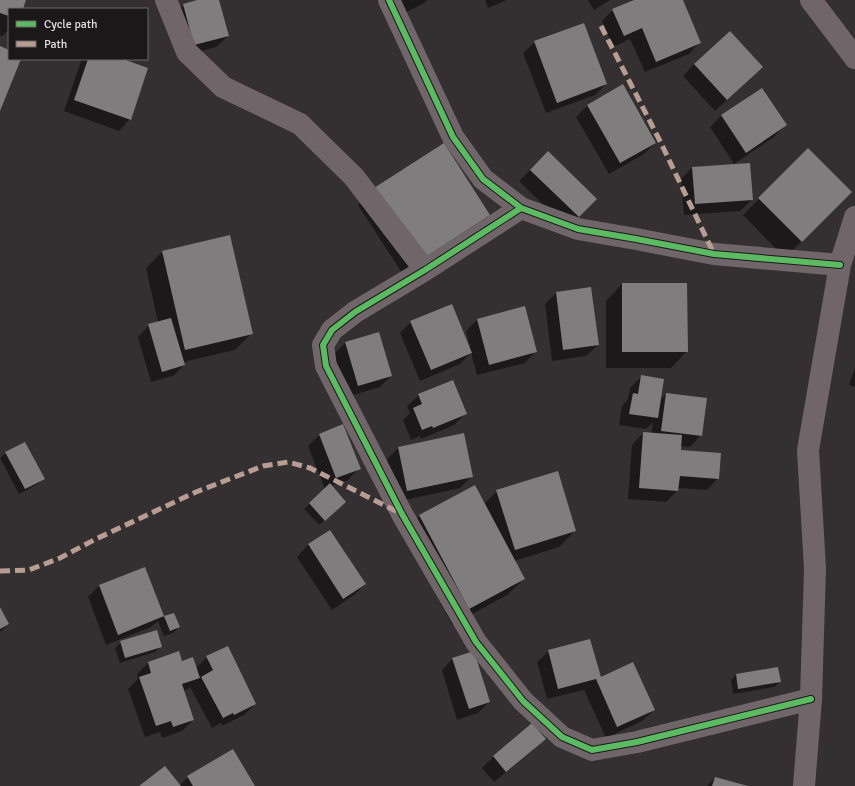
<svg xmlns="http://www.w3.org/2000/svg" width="855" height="786" font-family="Signika,sans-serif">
	<rect width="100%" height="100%" fill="#343032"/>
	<path fill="#0007" d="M 0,0 L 25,0 L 22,9 L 9,9 L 9,29 L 2,36 L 0,35 Z
		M 201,0 L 218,0 L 228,36 L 216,47 L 183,56 L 172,16 L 184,5 Z
		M 396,0 L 427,0 L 424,3 L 403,14 Z
		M 485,0 L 507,0 L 488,8 Z
		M 588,0 L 610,0 L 594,10 Z
		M 637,0 L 681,0 L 700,42 L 689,54 L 645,72 L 630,39 L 613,47 L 602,21 L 613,10 Z
		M 535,42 L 606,84 L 595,95 L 546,113 L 523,53 Z
		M 82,59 L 120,59 L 130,119 L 119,131 L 64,111 L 81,61 Z
		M 694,64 L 751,78 L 715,111 L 683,76 Z
		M 761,89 L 785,125 L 774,137 L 734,164 L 710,127 L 721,116 Z
		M 588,105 L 655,143 L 644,154 L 609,174 L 576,117 Z
		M 808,149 L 850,192 L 785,258 L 743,215 Z
		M 548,152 L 596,199 L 567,228 L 519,181 Z
		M 692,168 L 752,200 L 740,211 L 684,215 L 681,179 Z
		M 375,189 L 489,215 L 404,276 L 358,205 Z
		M 162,252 L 251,334 L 235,350 L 183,362 L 184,365 L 173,376 L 151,382 L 138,337 L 149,325 L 158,322 L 146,268 Z
		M 622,284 L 687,351 L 671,368 L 606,368 L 606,301 Z
		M 590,288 L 598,345 L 586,356 L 552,361 L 545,304 L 556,293 Z
		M 525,307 L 536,351 L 525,363 L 477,375 L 471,353 L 460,364 L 420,381 L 400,333 L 411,322 L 469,347 L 470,347 L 466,331 L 477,320 Z
		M 345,343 L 391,376 L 380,387 L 347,397 L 334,354 Z
		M 855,367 L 855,387 L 849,385 Z
		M 641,377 L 659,401 L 666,394 L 701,435 L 690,447 L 681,446 L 680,451 L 718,478 L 707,490 L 678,488 L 677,491 L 666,502 L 628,499 L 632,445 L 643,433 L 651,434 L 653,422 L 646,429 L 619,425 L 622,406 L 628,399 L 630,388 Z
		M 419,395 L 466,413 L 454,425 L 421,439 L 420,436 L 411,440 L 403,420 L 410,413 L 407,406 Z
		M 320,434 L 359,468 L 348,480 L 331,486 L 340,507 L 319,525 L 304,509 L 325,489 L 308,446 Z
		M 398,448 L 472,476 L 460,488 L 396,502 L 387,459 Z
		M 6,453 L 43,479 L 38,484 L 19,494 L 0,458 Z
		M 497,491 L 575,531 L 559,547 L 514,561 L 524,579 L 507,595 L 452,625 L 403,532 L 420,516 L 484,504 Z
		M 330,531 L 365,584 L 354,595 L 332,610 L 297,557 L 308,545 Z
		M 144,568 L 163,618 L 174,614 L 179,627 L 173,633 L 164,636 L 158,621 L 151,627 L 106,645 L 88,597 L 99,586 Z
		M 0,609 L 8,624 L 0,632 Z
		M 121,642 L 160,647 L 155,652 L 120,663 L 115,648 Z
		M 549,651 L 600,678 L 654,710 L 642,721 L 606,738 L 584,690 L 547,699 L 537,662 Z
		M 178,653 L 181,662 L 196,668 L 207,657 L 255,704 L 244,715 L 222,726 L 221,723 L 212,728 L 190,687 L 188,689 L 183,691 L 193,720 L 182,731 L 162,738 L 160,732 L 145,737 L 128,689 L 138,679 L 137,674 L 148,663 Z
		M 453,658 L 489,702 L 478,713 L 457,720 L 442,670 Z
		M 736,675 L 780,682 L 774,687 L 733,694 L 731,680 Z
		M 532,725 L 544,739 L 533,750 L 494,782 L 482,768 L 493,757 Z
		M 188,777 L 253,786 L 141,786 L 179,786 Z
		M 715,778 L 746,786 L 707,786 Z"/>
	<path fill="#807d7e" d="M 0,0 L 26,0 L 23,9 L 9,9 L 9,16 L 0,13 Z
		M 197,0 L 219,0 L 229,36 L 194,45 L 183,4 Z
		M 634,0 L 683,0 L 701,43 L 656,62 L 642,28 L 624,36 L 612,9 Z
		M 584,23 L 607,84 L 557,103 L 534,41 Z
		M 730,31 L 763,67 L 727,100 L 694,64 Z
		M 0,46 L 9,50 L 9,59 L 21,59 L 0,111 Z
		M 88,59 L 123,59 L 148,68 L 131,120 L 74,100 Z
		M 623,84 L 656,143 L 620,163 L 587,105 Z
		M 762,88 L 787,125 L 746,153 L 721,115 Z
		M 444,143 L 490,215 L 421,260 L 374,188 Z
		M 808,148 L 852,192 L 802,242 L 758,198 Z
		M 548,151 L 597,199 L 579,217 L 530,170 Z
		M 750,163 L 753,200 L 695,204 L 692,167 Z
		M 230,235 L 253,334 L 185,350 L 162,251 Z
		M 622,283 L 687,283 L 688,352 L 622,352 Z
		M 591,287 L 599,345 L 563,350 L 556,292 Z
		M 452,304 L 472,353 L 431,370 L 410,321 Z
		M 525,306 L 537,352 L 489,365 L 477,319 Z
		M 171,318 L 185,365 L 162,372 L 148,324 Z
		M 379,332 L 392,376 L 358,386 L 345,342 Z
		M 641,375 L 664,379 L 658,418 L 629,414 L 633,393 L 638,394 Z
		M 453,380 L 467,414 L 433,428 L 432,426 L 422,430 L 413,408 L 422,404 L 418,394 Z
		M 666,393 L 707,398 L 702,436 L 661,431 Z
		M 343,424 L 361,469 L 336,478 L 319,434 Z
		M 643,432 L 682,435 L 681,450 L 721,453 L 719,479 L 680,476 L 678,491 L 639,488 Z
		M 464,433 L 473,477 L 407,491 L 398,447 Z
		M 25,442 L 45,479 L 25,489 L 5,452 Z
		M 558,471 L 576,531 L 515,550 L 496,490 Z
		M 330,483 L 346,502 L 325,521 L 309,503 Z
		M 475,485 L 525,579 L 469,609 L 419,515 Z
		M 330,530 L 366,584 L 343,599 L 308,544 Z
		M 145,567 L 164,616 L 118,635 L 99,585 Z
		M 0,607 L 9,624 L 0,629 Z
		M 174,613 L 180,627 L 170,631 L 164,616 Z
		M 157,630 L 162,647 L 125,658 L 120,641 Z
		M 590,639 L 601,677 L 633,662 L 655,710 L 617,727 L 596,679 L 558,689 L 548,650 Z
		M 228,646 L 256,704 L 234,715 L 233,713 L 223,718 L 201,677 L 213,670 L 206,656 Z
		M 179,651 L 182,661 L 193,657 L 200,678 L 182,684 L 194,720 L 173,727 L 171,721 L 156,726 L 139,677 L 151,673 L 148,662 Z
		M 474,651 L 490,702 L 469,709 L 452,658 Z
		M 778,667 L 781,682 L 738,689 L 736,674 Z
		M 532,723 L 546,739 L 506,772 L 493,756 Z
		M 233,749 L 255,786 L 193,786 L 187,776 Z
		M 165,766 L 181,786 L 139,786 Z
		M 715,777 L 748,786 L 712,786 Z"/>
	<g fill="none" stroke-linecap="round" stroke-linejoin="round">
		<path stroke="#70666a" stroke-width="22" d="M 166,0 L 187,52 L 223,87 L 300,124 L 354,177 L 425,270
			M 389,0 L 453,137 L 483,179 L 521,208 L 578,229 L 636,239 L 714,254 L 840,265
			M 811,0 L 855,58
			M 521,208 L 425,270 L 355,312 L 332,330 L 323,345 L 326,366 L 402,514 L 476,642 L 523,701 L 562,737 L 592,750 L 637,742 L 811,699
			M 804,786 L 811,699 L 815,569 L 808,450 L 840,265 L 855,217"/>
		<path stroke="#b99d93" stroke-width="5" stroke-dasharray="10 5" stroke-linecap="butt" d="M 601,26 L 660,141 L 714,254
			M 0,571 L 29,570 L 60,558 L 96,539 L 196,492 L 263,466 L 288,462 L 310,468 L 402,514"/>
		<g stroke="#1b1819" stroke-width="8">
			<path id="cycleway" d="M 389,0 L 453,137 L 483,179 L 521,208 L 578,229 L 636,239 L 714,254 L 840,265
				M 521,208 L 425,270 L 355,312 L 332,330 L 323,345 L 326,366 L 402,514 L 476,642 L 523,701 L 562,737 L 592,750 L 637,742 L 811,699"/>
		</g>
		<use href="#cycleway" stroke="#5cba63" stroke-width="6"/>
	</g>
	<rect x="8" y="8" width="140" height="52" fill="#1b1819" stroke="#6a6668"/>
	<rect x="16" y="21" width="20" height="6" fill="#5cba63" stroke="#6a6668"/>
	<text x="44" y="28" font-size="12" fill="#e0dcde">Cycle path</text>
	<rect x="16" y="41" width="20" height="6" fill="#b99d93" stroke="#6a6668"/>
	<text x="44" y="48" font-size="12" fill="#e0dcde">Path</text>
</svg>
